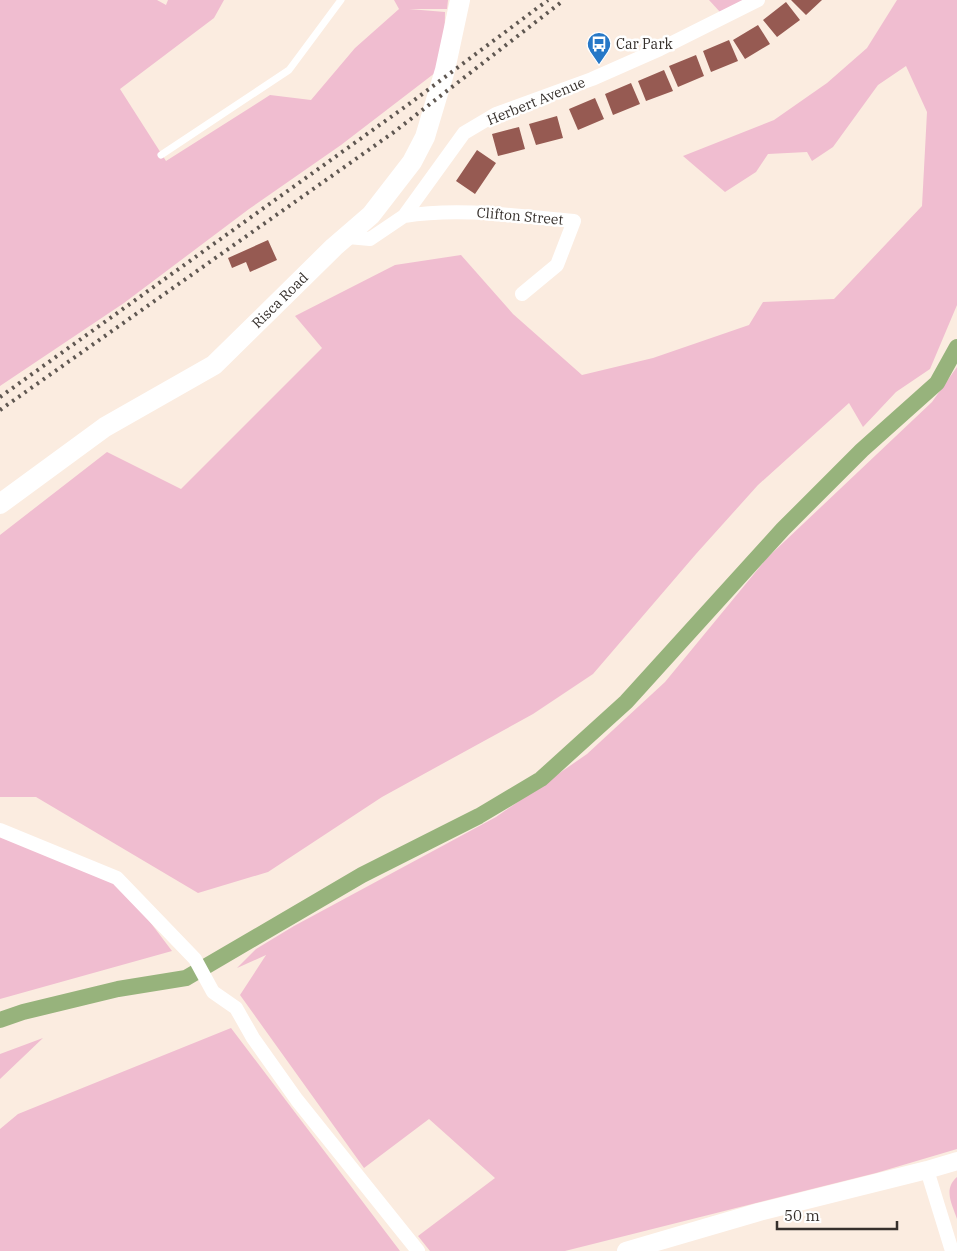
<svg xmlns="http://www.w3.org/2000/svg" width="957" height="1251" font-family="'IBM Plex Serif',serif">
	<rect width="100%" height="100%" fill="#fbece0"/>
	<path fill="#f0bdd0" d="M 0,0 L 157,0 L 166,5 L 168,0 L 224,0 L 214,18 L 120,89 L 166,161 L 270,95 L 311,100 L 355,48 L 399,9 L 394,0 L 448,0 L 447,9 L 409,9 L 445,12 L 444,66 L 341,145 L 249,209 L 124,303 L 0,386 Z
		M 709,0 L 744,0 L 720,12 Z
		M 897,0 L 957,0 L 957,305 L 930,369 L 896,392 L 863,427 L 849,403 L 758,485 L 696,554 L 593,674 L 533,714 L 382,797 L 268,872 L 198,893 L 36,797 L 0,797 L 0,535 L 107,452 L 181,489 L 322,348 L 295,316 L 395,265 L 461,255 L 513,314 L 582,375 L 653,358 L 749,325 L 763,302 L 834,299 L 922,206 L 927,112 L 906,66 L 878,85 L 833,147 L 812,161 L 807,152 L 768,154 L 756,172 L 725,192 L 683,156 L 774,120 L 827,83 L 867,48 Z
		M 957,367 L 957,1149 L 876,1173 L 565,1251 L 430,1251 L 418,1236 L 495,1178 L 429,1119 L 364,1168 L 240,995 L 266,955 L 237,968 L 256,949 L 294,926 L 496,817 L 587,754 L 665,682 L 767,558 L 932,402 Z
		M 0,830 L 116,877 L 172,951 L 0,999 Z
		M 231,1028 L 400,1251 L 0,1251 L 0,1129 L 18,1114 Z
		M 43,1038 L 0,1079 L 0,1054 Z
		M 957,1177 L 957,1219 C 952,1204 943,1189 957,1177 Z"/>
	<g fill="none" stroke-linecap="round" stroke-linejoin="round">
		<path stroke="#97b37c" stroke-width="16" d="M 0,1020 L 23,1012 L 118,989 L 186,978 L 362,875 L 479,816 L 541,779 L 626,702 L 783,529 L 862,450 L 937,383 L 957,347"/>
	</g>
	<path fill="#965a52" d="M 791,0 L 822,0 L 806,15 Z
		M 786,2 L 800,20 L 777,37 L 763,20 Z
		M 758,25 L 770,44 L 745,59 L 733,40 Z
		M 729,40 L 738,61 L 711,72 L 703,51 Z
		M 696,55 L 704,76 L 678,87 L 669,66 Z
		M 664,70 L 673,91 L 646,101 L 638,81 Z
		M 631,83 L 640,104 L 613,115 L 605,94 Z
		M 595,98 L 604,119 L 578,130 L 569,109 Z
		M 557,116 L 563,138 L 536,145 L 529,124 Z
		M 519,127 L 525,149 L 498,156 L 492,134 Z
		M 477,150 L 496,163 L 475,194 L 456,181 Z
		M 268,240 L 277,260 L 250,272 L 246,262 L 232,268 L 228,258 Z"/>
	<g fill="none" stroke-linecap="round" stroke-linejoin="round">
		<path stroke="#fff" stroke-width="7" d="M 161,155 L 289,70 L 341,0"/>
		<path stroke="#fff" stroke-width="14" d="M 404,216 C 460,207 517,216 574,221 L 557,265 L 522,294
			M 348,237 L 370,239 L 404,216 L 464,133 L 496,114 L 592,79 L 660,49 L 758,0
			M 0,830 L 117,878 L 195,959 L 213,992 L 236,1008 L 253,1038 L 297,1100 L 418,1251
			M 927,1170 L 952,1251"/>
		<path stroke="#fff" stroke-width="18" d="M 626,1251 L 759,1212 L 927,1170 L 957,1161"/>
		<path stroke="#fff" stroke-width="20" id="s1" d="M 0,504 L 105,427 L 214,365 L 334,247 L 371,215 L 412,162 L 425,137 L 445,70 L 460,0"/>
		<path stroke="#5f5751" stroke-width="4" stroke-dasharray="2.5 5" stroke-linecap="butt" d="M 0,397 L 409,104 L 548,0
			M 0,410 L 394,132 L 564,0"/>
	</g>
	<defs>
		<g id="bus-pin" transform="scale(1.25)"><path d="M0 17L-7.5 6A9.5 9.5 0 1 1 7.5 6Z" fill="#2778c7" stroke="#fff"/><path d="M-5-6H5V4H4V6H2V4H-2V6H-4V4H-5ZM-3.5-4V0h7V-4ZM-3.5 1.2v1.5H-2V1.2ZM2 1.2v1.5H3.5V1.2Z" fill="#fff"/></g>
	</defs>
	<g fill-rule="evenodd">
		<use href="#bus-pin" x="599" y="44"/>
	</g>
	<g text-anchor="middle" stroke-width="5" stroke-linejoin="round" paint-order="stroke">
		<g font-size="14" fill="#36302c" stroke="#fff" text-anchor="start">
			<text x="616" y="49">Car Park</text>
		</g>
		<g font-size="14" fill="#36302c" stroke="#fff">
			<text transform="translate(536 101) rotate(-22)" y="5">Herbert Avenue</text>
			<text transform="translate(520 216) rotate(5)" y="5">Clifton Street</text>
			<text dy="5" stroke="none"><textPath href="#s1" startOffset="348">Risca Road</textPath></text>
		</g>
	</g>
	<path d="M777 1221v8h120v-8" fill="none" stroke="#36302c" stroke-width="2.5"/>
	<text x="784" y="1221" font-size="15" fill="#36302c" stroke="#ffffff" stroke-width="4" paint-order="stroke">50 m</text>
</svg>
